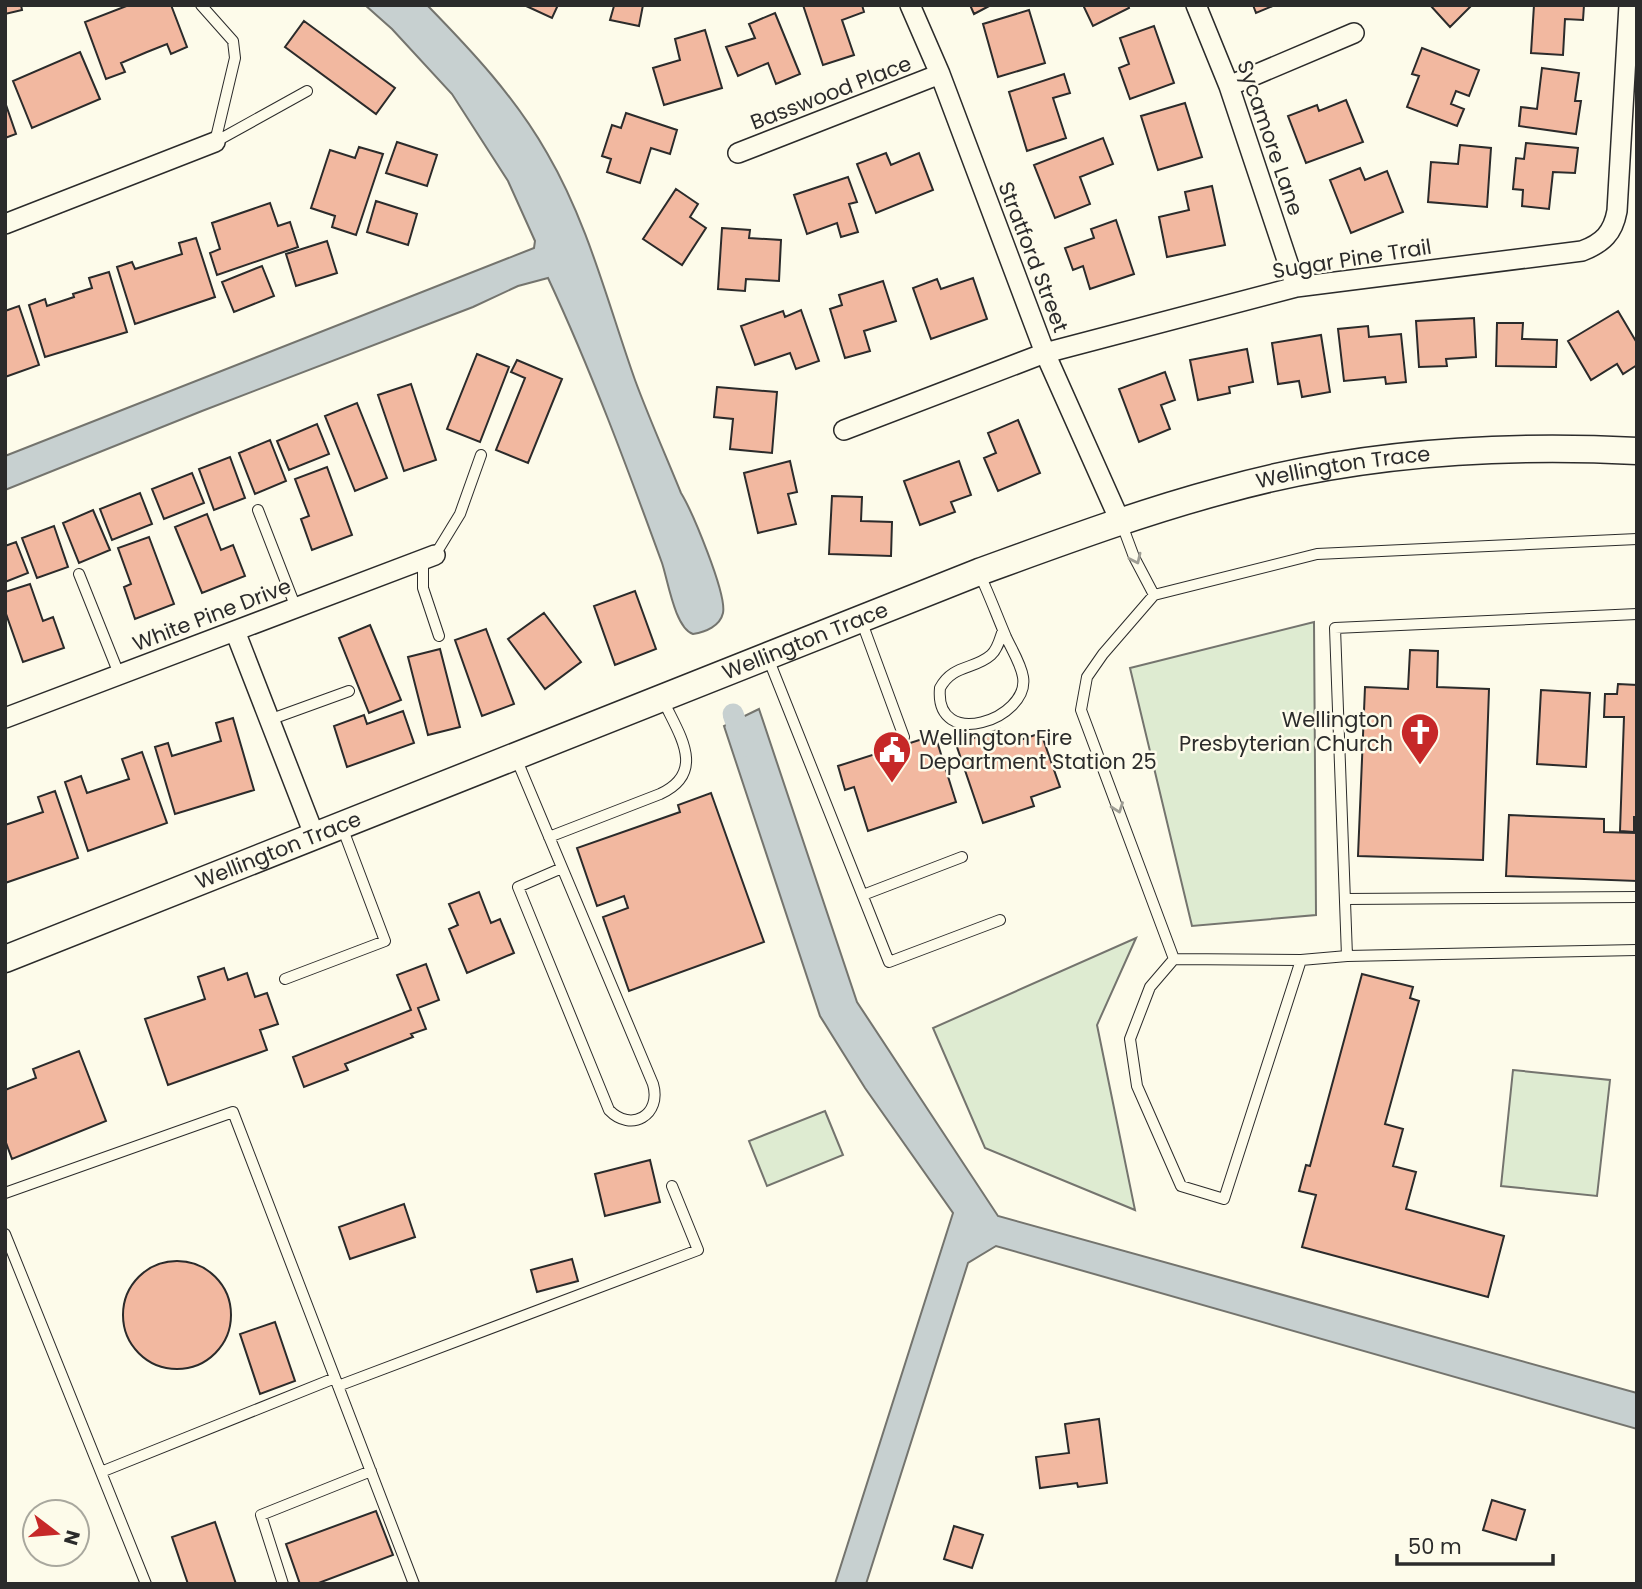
<svg xmlns="http://www.w3.org/2000/svg" width="1642" height="1589" font-family="Poppins,sans-serif">
	<rect width="100%" height="100%" fill="#fdfbea"/>
	<path fill="#deebd1" stroke="#74746e" stroke-width="2" d="M 1314,622 L 1316,915 L 1192,926 L 1130,668 Z
		M 1136,938 L 1097,1025 L 1135,1210 L 985,1148 L 933,1028 Z
		M 1513,1070 L 1610,1080 L 1597,1196 L 1501,1186 Z
		M 825,1111 L 843,1155 L 767,1186 L 749,1141 Z"/>
	<path fill="#c7d0d0" stroke="#74746e" stroke-width="2" d="M 365,5 L 427,5 C 472,51 515,97 547,153 C 588,223 608,304 635,380 C 649,418 666,456 681,493 C 692,511 727,594 723,613 C 720,626 706,632 693,634 C 675,628 668,581 662,563 C 627,467 591,370 548,278 L 518,286 L 473,307 L 202,411 L 5,490 L 5,456 L 534,248 L 535,241 L 508,181 L 452,94 L 392,29 Z
		M 759,709 L 857,1002 L 998,1216 L 1637,1393 L 1637,1429 L 996,1246 L 968,1263 L 866,1584 L 835,1584 L 953,1213 L 865,1088 L 820,1016 L 724,726 Z"/>
	<g fill="none" stroke-linecap="round" stroke-linejoin="round">
		<path stroke="#c7d0d0" stroke-width="21" d="M 733,714 L 744,746"/>
	</g>
	<path fill="#f2b8a0" stroke="#2b2b2b" stroke-width="2" d="M 5,5 L 21,5 L 22,10 L 5,14 Z
		M 129,5 L 171,5 L 187,47 L 171,54 L 167,44 L 147,52 L 121,63 L 125,72 L 106,79 L 85,22 Z
		M 524,5 L 558,5 L 552,18 Z
		M 611,5 L 643,5 L 639,26 L 610,20 L 614,6 Z
		M 803,5 L 862,5 L 864,12 L 842,20 L 854,55 L 823,65 Z
		M 970,5 L 991,5 L 974,14 Z
		M 1083,5 L 1128,5 L 1129,8 L 1093,26 Z
		M 1253,5 L 1275,5 L 1256,13 Z
		M 1430,5 L 1472,5 L 1450,27 Z
		M 1534,5 L 1584,5 L 1583,20 L 1565,19 L 1563,55 L 1531,53 Z
		M 1029,10 L 1045,63 L 998,77 L 983,24 Z
		M 775,13 L 800,74 L 776,84 L 768,63 L 738,76 L 726,47 L 755,38 L 749,24 Z
		M 304,21 L 395,88 L 376,114 L 285,47 Z
		M 1154,26 L 1174,83 L 1130,99 L 1119,68 L 1129,64 L 1120,38 Z
		M 705,30 L 722,88 L 664,105 L 653,68 L 680,60 L 675,39 Z
		M 1422,48 L 1479,70 L 1469,96 L 1456,91 L 1451,104 L 1464,109 L 1457,126 L 1407,107 L 1419,76 L 1412,74 Z
		M 80,52 L 100,99 L 32,128 L 13,81 Z
		M 1542,68 L 1579,73 L 1575,101 L 1581,101 L 1576,134 L 1519,126 L 1521,107 L 1537,109 Z
		M 1064,74 L 1070,93 L 1053,98 L 1066,138 L 1027,151 L 1009,92 Z
		M 1346,100 L 1363,142 L 1306,163 L 1288,116 L 1317,105 L 1319,111 Z
		M 5,102 L 16,134 L 5,138 Z
		M 1185,103 L 1202,157 L 1158,170 L 1141,116 Z
		M 626,113 L 677,130 L 670,154 L 651,148 L 640,183 L 607,172 L 611,159 L 602,156 L 612,125 L 621,128 Z
		M 1103,138 L 1113,164 L 1080,177 L 1090,204 L 1055,218 L 1034,165 Z
		M 397,142 L 437,155 L 427,186 L 386,173 Z
		M 1526,143 L 1578,148 L 1575,173 L 1553,172 L 1549,209 L 1522,206 L 1523,190 L 1513,189 L 1516,158 L 1524,159 Z
		M 1460,145 L 1491,148 L 1487,207 L 1428,202 L 1431,162 L 1458,164 Z
		M 359,147 L 383,154 L 356,235 L 332,227 L 335,216 L 311,208 L 330,150 L 355,158 Z
		M 886,153 L 891,165 L 919,153 L 933,190 L 876,213 L 857,164 Z
		M 1360,168 L 1365,180 L 1387,171 L 1403,212 L 1351,233 L 1330,180 Z
		M 848,177 L 857,202 L 849,204 L 858,232 L 841,237 L 837,223 L 807,234 L 794,195 Z
		M 1212,186 L 1225,245 L 1167,257 L 1159,217 L 1189,210 L 1185,192 Z
		M 676,189 L 698,204 L 690,217 L 706,228 L 682,265 L 643,239 Z
		M 376,201 L 417,214 L 408,245 L 367,232 Z
		M 270,203 L 278,226 L 290,222 L 298,247 L 217,275 L 210,253 L 220,249 L 212,223 Z
		M 1116,220 L 1134,274 L 1090,289 L 1083,266 L 1073,270 L 1065,248 L 1094,238 L 1091,229 Z
		M 722,228 L 750,230 L 749,238 L 781,240 L 779,281 L 746,279 L 745,291 L 718,289 Z
		M 196,238 L 215,297 L 135,324 L 117,267 L 132,262 L 135,269 L 182,254 L 179,243 Z
		M 327,241 L 337,273 L 296,286 L 286,254 Z
		M 262,266 L 274,296 L 234,312 L 222,282 Z
		M 109,272 L 127,332 L 45,357 L 29,305 L 45,299 L 47,306 L 74,297 L 73,294 L 92,288 L 89,278 Z
		M 973,278 L 987,319 L 931,339 L 913,288 L 937,279 L 941,289 Z
		M 883,281 L 896,321 L 864,331 L 870,351 L 845,358 L 830,309 L 842,305 L 839,295 Z
		M 19,306 L 39,365 L 5,377 L 5,311 Z
		M 801,310 L 819,361 L 796,369 L 790,353 L 755,365 L 741,326 L 783,311 L 785,317 Z
		M 1618,311 L 1637,343 L 1637,365 L 1623,374 L 1617,364 L 1591,380 L 1568,341 Z
		M 1474,318 L 1476,357 L 1446,359 L 1447,366 L 1419,367 L 1416,321 Z
		M 1497,323 L 1523,323 L 1522,339 L 1557,340 L 1556,367 L 1496,366 Z
		M 1368,326 L 1369,337 L 1401,334 L 1406,382 L 1386,384 L 1385,377 L 1344,381 L 1338,329 Z
		M 1321,335 L 1330,392 L 1302,397 L 1299,381 L 1278,384 L 1272,343 Z
		M 1247,349 L 1253,382 L 1229,387 L 1230,393 L 1198,400 L 1190,360 Z
		M 477,354 L 509,367 L 480,442 L 447,429 Z
		M 517,360 L 562,379 L 528,463 L 496,450 L 525,378 L 511,372 Z
		M 1165,372 L 1175,400 L 1161,405 L 1170,429 L 1139,442 L 1119,389 Z
		M 411,384 L 436,460 L 404,471 L 378,395 Z
		M 717,387 L 777,392 L 772,453 L 730,449 L 733,419 L 714,417 Z
		M 357,403 L 387,478 L 355,491 L 325,416 Z
		M 1018,420 L 1040,473 L 998,491 L 984,458 L 996,453 L 988,433 Z
		M 317,424 L 329,454 L 289,470 L 277,441 Z
		M 270,440 L 286,481 L 255,494 L 239,453 Z
		M 230,457 L 245,498 L 214,510 L 199,469 Z
		M 790,461 L 797,492 L 788,494 L 796,524 L 758,533 L 744,473 Z
		M 959,461 L 971,495 L 951,502 L 955,512 L 920,525 L 904,481 Z
		M 327,467 L 352,535 L 312,550 L 301,519 L 309,516 L 295,479 Z
		M 192,473 L 204,503 L 164,519 L 152,489 Z
		M 140,493 L 152,524 L 112,540 L 100,509 Z
		M 832,496 L 862,497 L 861,521 L 892,522 L 891,556 L 829,554 Z
		M 93,510 L 110,550 L 79,563 L 63,523 Z
		M 207,514 L 221,550 L 233,545 L 245,576 L 202,593 L 175,527 Z
		M 54,526 L 68,567 L 37,578 L 22,538 Z
		M 149,537 L 174,604 L 135,619 L 124,587 L 131,584 L 118,548 Z
		M 16,542 L 28,573 L 5,582 L 5,546 Z
		M 30,584 L 43,621 L 53,617 L 64,648 L 23,662 L 5,611 L 5,592 Z
		M 635,591 L 656,649 L 615,665 L 594,606 Z
		M 544,613 L 581,662 L 545,689 L 508,639 Z
		M 370,625 L 401,700 L 369,713 L 339,638 Z
		M 486,629 L 514,704 L 482,716 L 455,640 Z
		M 440,649 L 460,727 L 428,735 L 408,657 Z
		M 1410,650 L 1438,651 L 1437,687 L 1489,689 L 1483,860 L 1358,856 L 1365,687 L 1408,689 Z
		M 1618,684 L 1637,685 L 1637,817 L 1634,817 L 1634,832 L 1620,831 L 1624,717 L 1604,717 L 1605,694 L 1617,694 Z
		M 1541,690 L 1590,693 L 1586,767 L 1537,764 Z
		M 403,711 L 414,743 L 347,767 L 334,726 L 364,715 L 367,724 Z
		M 233,718 L 254,790 L 175,814 L 155,747 L 168,743 L 172,756 L 221,741 L 216,723 Z
		M 1000,729 L 1005,745 L 1041,733 L 1060,787 L 1031,797 L 1034,806 L 983,823 L 956,744 Z
		M 935,735 L 956,802 L 868,831 L 854,787 L 845,790 L 838,766 Z
		M 142,752 L 167,823 L 88,851 L 65,782 L 81,776 L 87,793 L 129,779 L 122,759 Z
		M 55,791 L 78,858 L 5,883 L 5,825 L 43,812 L 38,797 Z
		M 711,793 L 764,942 L 629,991 L 603,917 L 628,908 L 624,896 L 597,906 L 577,848 L 680,812 L 678,805 Z
		M 1509,815 L 1604,819 L 1604,832 L 1637,833 L 1637,881 L 1506,876 Z
		M 479,892 L 491,923 L 500,919 L 514,953 L 467,973 L 449,929 L 458,925 L 449,904 Z
		M 426,964 L 439,1000 L 418,1008 L 426,1029 L 411,1034 L 413,1037 L 345,1064 L 348,1070 L 304,1087 L 293,1057 L 411,1010 L 397,975 Z
		M 224,968 L 228,980 L 247,973 L 255,997 L 267,993 L 278,1024 L 260,1030 L 267,1050 L 168,1085 L 145,1019 L 205,999 L 198,977 Z
		M 1362,974 L 1413,987 L 1410,998 L 1419,1001 L 1385,1124 L 1403,1129 L 1393,1166 L 1416,1172 L 1406,1209 L 1504,1236 L 1488,1297 L 1302,1247 L 1316,1195 L 1299,1191 L 1306,1165 L 1310,1166 Z
		M 79,1051 L 106,1121 L 12,1159 L 5,1140 L 5,1090 L 36,1078 L 33,1069 Z
		M 650,1160 L 660,1202 L 605,1216 L 595,1174 Z
		M 404,1204 L 415,1237 L 350,1259 L 339,1227 Z
		M 572,1259 L 578,1281 L 537,1292 L 531,1270 Z
		M123 1315a54 54 0 1 1 108 0a54 54 0 1 1-108 0Z
		M 275,1322 L 295,1381 L 260,1394 L 240,1334 Z
		M 1099,1419 L 1107,1483 L 1078,1487 L 1077,1483 L 1040,1488 L 1036,1457 L 1069,1453 L 1065,1424 Z
		M 1492,1500 L 1525,1510 L 1516,1540 L 1483,1530 Z
		M 376,1511 L 393,1555 L 316,1584 L 300,1584 L 286,1544 Z
		M 215,1522 L 236,1584 L 188,1584 L 172,1537 Z
		M 954,1526 L 983,1535 L 972,1568 L 944,1559 Z"/>
	<g fill="none" stroke-linecap="round" stroke-linejoin="round">
		<g stroke="#2b2b2b" stroke-width="12">
			<path id="lane" d="M 201,5 L 233,41 L 235,58 L 215,142
				M 215,142 L 307,91
				M 258,510 L 296,608
				M 1121,522 L 1134,557 L 1154,595
				M 435,555 L 460,514 L 481,455
				M 423,559 L 423,588 L 439,636
				M 979,573 C 989,594 997,616 1006,637 C 1012,650 1021,664 1023,677 C 1030,719 934,752 940,688 C 953,664 974,670 991,655 C 998,649 1000,638 1003,630
				M 79,574 L 119,674
				M 861,620 L 904,737
				M 768,658 L 889,962 L 1000,920
				M 269,720 L 349,691
				M 516,758 L 653,1084 C 662,1115 631,1133 609,1110 L 518,887 L 562,868
				M 549,837 L 660,794 C 708,772 678,733 663,700
				M 863,895 L 962,857
				M 1346,899 L 1637,897
				M 1347,956 L 1335,628 L 1637,614
				M 1174,959 L 1081,710 L 1087,677 L 1103,654 L 1154,595 L 1317,554 L 1637,539
				M 1174,959 L 1150,987 L 1130,1039 L 1137,1086 L 1181,1186 L 1224,1199 L 1301,960
				M 1174,959 L 1301,960 L 1347,956 L 1637,950
				M 285,979 L 385,941 L 342,827
				M 5,1193 L 233,1112 L 414,1584
				M 5,1234 L 146,1584
				M 338,1386 L 698,1250 L 672,1186
				M 101,1472 L 335,1378
				M 283,1584 L 261,1515 L 371,1471"/>
		</g>
		<g stroke="#2b2b2b" stroke-width="22">
			<path id="street" d="M 910,5 L 940,74 L 1045,353 L 1120,521
				M 1196,5 L 1229,86 L 1296,287
				M 1229,86 L 1354,33
				M 738,153 L 940,74
				M 5,224 L 215,142
				M 844,430 L 1045,353 L 1296,287 L 1582,251 C 1603,243 1613,233 1617,211 L 1629,5
				M 235,631 L 315,837
				M 5,718 L 435,555"/>
		</g>
		<g stroke="#2b2b2b" stroke-width="29">
			<g id="secondary">
				<path id="s1" d="M 5,959 L 979,572 C 1059,543 1139,513 1221,491 C 1355,453 1498,444 1637,451"/>
			</g>
		</g>
		<use href="#lane" stroke="#fdfbea" stroke-width="10"/>
		<use href="#street" stroke="#fdfbea" stroke-width="19"/>
		<use href="#secondary" stroke="#fdfbea" stroke-width="26"/>
	</g>
	<defs><path id="oneway-chevron" d="M-2-3.5L2.5 0L-2 3.5" fill="none" stroke-width="1.6" stroke-linecap="round" stroke-linejoin="round" transform="scale(1.75)"/></defs>
	<g stroke="#9e9d94">
		<use href="#oneway-chevron" transform="translate(1136 559) rotate(65)"/>
		<use href="#oneway-chevron" transform="translate(1118 808) rotate(70)"/>
	</g>
	<defs>
		<g id="church-pin" transform="scale(2.0125)"><path d="M0 17L-7.5 6A9.5 9.5 0 1 1 7.5 6Z" fill="#c62828" stroke="#fdfbea"/><path d="M-1.2-6h2.4v3.5h3.3v2.4h-3.3V6h-2.4V-.1h-3.3v-2.4h3.3Z" fill="#fff"/></g>
		<g id="civic-pin" transform="scale(2.0125)"><path d="M0 17L-7.5 6A9.5 9.5 0 1 1 7.5 6Z" fill="#c62828" stroke="#fdfbea"/><path d="M-.6-6.5H3V-4.5H.6V-3L4-1V1h2V6H-6V1h2V-1L-.6-3ZM-1.2 2.5V6h2.4V2.5Z" fill="#fff"/></g>
	</defs>
	<g fill-rule="evenodd">
		<use href="#church-pin" x="1420" y="732"/>
		<use href="#civic-pin" x="892" y="750"/>
	</g>
	<g text-anchor="middle" stroke-width="5" stroke-linejoin="round" paint-order="stroke">
		<g font-size="21" fill="#2b2b2b" stroke="#fdfbea">
			<text transform="translate(831 93) rotate(-21)" y="7">Basswood Place</text>
			<text transform="translate(1270 138) rotate(71)" y="7">Sycamore Lane</text>
			<text transform="translate(1033 257) rotate(69)" y="7">Stratford Street</text>
			<text transform="translate(1352 259) rotate(-9)" y="7">Sugar Pine Trail</text>
			<text dy="7" stroke="none"><textPath href="#s1" startOffset="1428">Wellington Trace</textPath></text>
			<text transform="translate(212 615) rotate(-21)" y="7">White Pine Drive</text>
			<text dy="7" stroke="none"><textPath href="#s1" startOffset="861">Wellington Trace</textPath></text>
			<text dy="7" stroke="none"><textPath href="#s1" startOffset="294">Wellington Trace</textPath></text>
		</g>
		<g font-size="21" fill="#2b2b2b" stroke="#fdfbea" text-anchor="end">
			<text x="1393" y="727">Wellington<tspan x="1393" dy="24">Presbyterian Church</tspan></text>
			<text x="919" y="745" text-anchor="start">Wellington Fire<tspan x="919" dy="24">Department Station 25</tspan></text>
		</g>
	</g>
	<rect width="1642" height="1589" fill="none" stroke="#2b2b2b" stroke-width="14"/>
	<g transform="translate(56 1533) rotate(106)"><circle r="33" fill="#fdfbea" stroke="#a9a89e" stroke-width="2"/>
	<path d="M0-5L12 26L0 18L-12 26Z" fill="#c62828"/>
	<text y="-10" font-size="19" font-weight="bold" text-anchor="middle" fill="#2b2b2b">N</text>
	</g>
	<path d="M1397 1554v10h156v-10" fill="none" stroke="#2b2b2b" stroke-width="3.5"/>
	<text x="1408" y="1554" font-size="21" fill="#2b2b2b" stroke="#fdfbea" stroke-width="5" paint-order="stroke">50 m</text>
</svg>
